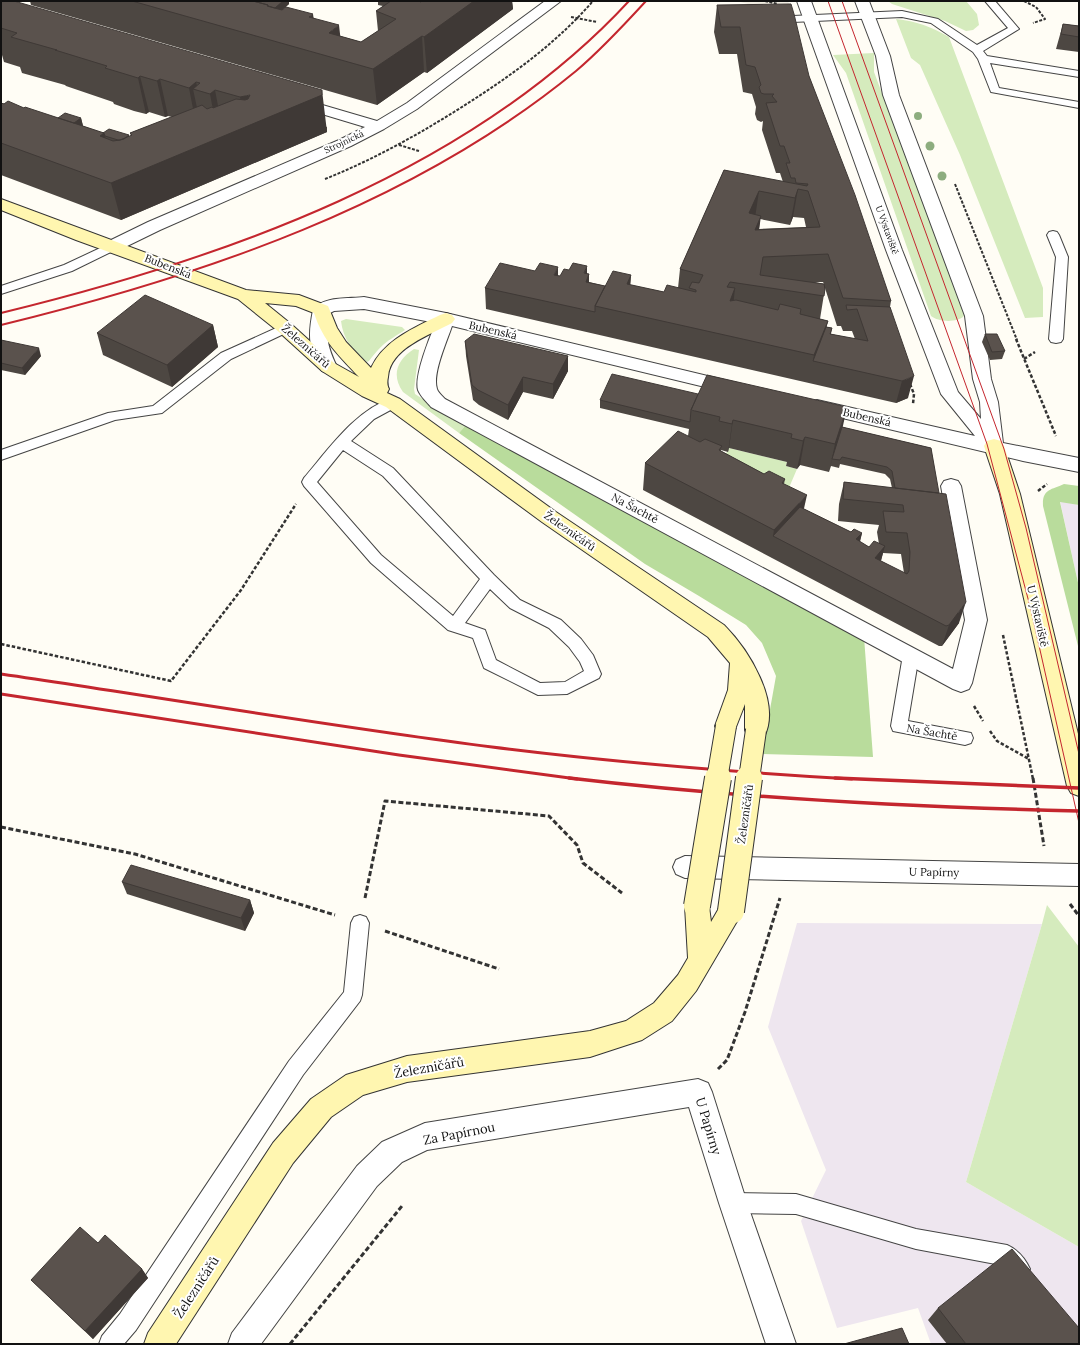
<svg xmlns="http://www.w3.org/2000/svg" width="1080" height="1345" font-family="Lora,serif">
	<rect width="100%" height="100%" fill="#fffdf5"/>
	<path fill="#eee6ef" d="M 1060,501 L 1079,505 L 1079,587 Z
		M 797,923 L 1042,924 L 966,1182 L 1079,1247 L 1079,1344 L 931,1344 L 918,1308 L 837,1328 L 801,1221 L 826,1170 L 768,1027 Z"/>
	<path fill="#d5ebbd" d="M 888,1 L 966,1 L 977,14 L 979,25 L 973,30 L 966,31 L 945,21 L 892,4 Z
		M 896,19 C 916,21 932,27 949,37 L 1043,288 L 1043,317 L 1025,318 L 960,155 L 920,65 L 911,58 Z
		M 874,53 L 874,72 L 965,314 L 964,316 C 957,323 938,322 931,316 L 846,73 L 833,55 Z
		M 346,319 L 402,327 L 405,330 C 386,342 383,343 369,361 L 367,362 C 352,352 343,338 341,321 Z
		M 414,349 L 419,350 L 414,389 L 415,394 L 465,426 L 459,433 L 403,392 C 391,375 397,360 414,349 Z
		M 729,448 L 787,462 L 786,466 L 797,469 L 788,490 L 720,465 Z
		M 1047,905 L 1079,947 L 1079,1247 L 966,1182 L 1042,924 Z"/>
	<path fill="#b9dc9c" d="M 465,426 L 864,637 L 873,757 L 762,754 L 776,676 L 762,643 L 746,625 L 699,596 L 645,564 L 459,433 Z
		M 1064,484 L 1079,486 L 1079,505 L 1060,502 L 1079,587 L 1079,650 L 1043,506 C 1042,489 1051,490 1064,484 Z"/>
	<path fill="#f1ede2" d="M 736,1 L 788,1 L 791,10 L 776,11 Z"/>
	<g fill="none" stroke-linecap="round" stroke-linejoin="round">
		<g stroke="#444" stroke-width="2">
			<path id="service" d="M 985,1 L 995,1 L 1019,29 L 983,51 L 987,56 L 1079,71 L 1079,77 L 990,63 L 999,88 L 1079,102 L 1079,108 L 991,92 L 978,59 L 973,52 L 931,23 L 902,17 L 793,22 L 788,19 L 793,16 L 902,11 L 938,19 L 977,45 L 1008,28 Z
				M 1053,231 L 1057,232 L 1059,235 L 1068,257 L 1063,339 L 1061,342 L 1056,343 L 1051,342 L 1049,339 L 1056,257 L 1047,235 L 1049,232 Z
				M 113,242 L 117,243 L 119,246 L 117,249 L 72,271 L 1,294 L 1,286 L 64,265 Z
				M 285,324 L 290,325 L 292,328 L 290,331 L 231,359 L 162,413 L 115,420 L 1,460 L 1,450 L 108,413 L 153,406 L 221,353 Z
				M 393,398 L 398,400 L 400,403 L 398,406 L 374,419 L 351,441 L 393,468 L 494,575 L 520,600 L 561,620 L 581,639 L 593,655 L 601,674 L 599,678 L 567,694 L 538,695 L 484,668 L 473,638 L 448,630 L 371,563 L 304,486 L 302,482 L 304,478 C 328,450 356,409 393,398 ZM 343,450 L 383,476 L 480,579 L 453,616 L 381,555 L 317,482 ZM 490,589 L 510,608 L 549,628 L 569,647 L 580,662 L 584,671 L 565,682 L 540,683 L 496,660 L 485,630 L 465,623 Z
				M 911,649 L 917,651 L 919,655 L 908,721 L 971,733 L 973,738 L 971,743 L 965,745 L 893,731 L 891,726 L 903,655 L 905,651 Z
				M 360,915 L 366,917 L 369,923 L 362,995 L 360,1001 L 303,1075 L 136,1330 L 124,1344 L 99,1344 L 102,1336 L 120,1314 L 289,1061 L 344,992 L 351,923 L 354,917 Z
				M 733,1193 L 796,1194 L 916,1229 L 1007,1245 C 1018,1250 1025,1258 1030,1269 L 1026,1276 L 1019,1280 L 1012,1276 L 1001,1265 L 916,1249 L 796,1214 L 733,1213 L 726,1210 L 723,1203 L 726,1196 Z"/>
		</g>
		<g stroke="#444" stroke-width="2">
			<path id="minor" d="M 545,1 L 561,1 L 417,109 L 384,129 L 351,146 L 160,230 L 119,250 L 113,251 L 107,250 L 105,246 L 107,242 L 148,222 L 339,140 L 365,127 L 292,105 L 289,102 L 292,99 L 297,97 L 302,99 L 377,121 L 407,103 Z
				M 797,1 L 811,1 L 902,250 L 958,392 L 981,419 L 980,402 L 973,379 L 965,316 L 883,95 L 876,56 L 855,1 L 869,1 L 890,56 L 899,95 L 983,316 L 991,379 L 998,402 L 1003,443 L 1079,458 L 1079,472 L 1023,461 L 817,412 L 810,410 L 808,406 L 810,402 L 817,400 L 975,436 L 941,394 L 886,250 Z
				M 364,297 L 446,313 L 741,384 L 743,388 L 741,392 L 734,394 L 452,326 C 447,341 432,374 437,389 C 438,392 442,396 445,399 L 953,669 L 965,620 L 941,486 L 944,481 L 951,479 L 958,481 L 961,486 L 987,620 L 972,683 L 969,689 L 961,692 L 953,689 L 431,407 C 427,402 421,397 418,390 C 414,376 430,336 436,323 L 364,309 L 334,311 L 330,313 C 325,336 327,346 337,367 L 334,371 L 328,373 L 322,371 C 308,349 308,335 313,310 C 322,296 349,299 364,297 Z
				M 685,856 L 1079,864 L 1079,886 L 685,878 L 676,874 L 673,867 L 676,860 Z
				M 698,1079 L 708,1083 L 712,1092 L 747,1203 L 796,1344 L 766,1344 L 719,1203 L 689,1107 L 427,1150 L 402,1162 L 377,1186 L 261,1344 L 228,1344 L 232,1333 L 357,1166 L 382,1142 L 425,1123 Z"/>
		</g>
		<g stroke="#333" stroke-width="2">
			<path id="secondary" d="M 1,199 L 246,290 L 299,295 L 328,306 L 337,328 L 346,342 L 371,368 C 384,340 414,328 440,315 L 446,313 L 452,315 L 455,319 L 452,323 C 430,335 390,348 388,377 C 387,382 387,385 389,389 L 387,393 L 400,399 L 556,512 L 724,625 C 748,649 782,702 764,737 L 756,739 L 748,737 L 745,730 L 745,704 L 734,732 L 726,735 L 718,732 L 715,726 L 728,690 L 730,663 L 708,637 L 542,522 L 386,407 L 362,396 L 322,371 L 279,332 L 238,299 L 76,240 L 1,210 ZM 265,303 L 296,306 L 314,313 C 323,341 339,356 359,377 L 334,363 L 291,324 Z
				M 994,439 L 1001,441 L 1004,446 L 1020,494 L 1079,738 L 1079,796 L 1071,793 L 1067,786 L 1000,494 L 984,446 L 987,441 Z
				M 697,895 L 706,898 L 709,906 L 711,922 L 722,903 L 731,900 L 740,903 L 743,911 L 696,991 L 672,1021 L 642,1040 L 590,1057 L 407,1082 L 363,1095 L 331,1117 L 293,1163 L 176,1344 L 144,1344 L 148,1333 L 273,1143 L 311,1099 L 346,1075 L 407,1056 L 590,1031 L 626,1021 L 654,1003 L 678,975 L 688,958 L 685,906 L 688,898 Z"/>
		</g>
		<path stroke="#333" stroke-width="2" stroke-dasharray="3 1.5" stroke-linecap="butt" d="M 765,1 L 778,4
			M 1024,1 L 1036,7 L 1045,19 L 1033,23
			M 571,17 L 597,22
			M 399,145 L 419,151
			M 325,179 C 370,161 412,138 454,112 C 505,80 553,47 593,1
			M 955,184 L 1017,340"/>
		<path stroke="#333" stroke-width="2.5" stroke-dasharray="3.5 2" stroke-linecap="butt" d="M 1016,339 L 1056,436
			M 1024,359 L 1035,352
			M 910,384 L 914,394 L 913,404
			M 1038,491 L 1047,484
			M 1003,635 L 1033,779
			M 1,644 L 171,681 L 241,590 L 296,504
			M 974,706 L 983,721
			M 990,731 L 997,741 L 1029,759"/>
		<path stroke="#333" stroke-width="3" stroke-dasharray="5 2.5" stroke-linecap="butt" d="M 1033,778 L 1044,846
			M 1,827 L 135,854 L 335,915
			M 365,898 L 385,801 L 549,816 L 577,845 L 583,863 L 622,893
			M 1070,904 L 1079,916
			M 385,931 L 499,969
			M 718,1069 L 727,1060 L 745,1012 L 780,898
			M 290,1344 L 402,1206"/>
		<use href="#service" fill="#fff" fill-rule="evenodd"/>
		<use href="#minor" fill="#fff" fill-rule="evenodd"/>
		<use href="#secondary" fill="#fff6b0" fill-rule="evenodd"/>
		<path stroke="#c4262e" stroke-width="1" d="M 828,1 L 987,444 L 1031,610 L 1079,823
			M 842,1 L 1004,449 L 1026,528 L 1079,754"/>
		<path stroke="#c4262e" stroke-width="2" d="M 1,313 C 223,259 470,173 629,1
			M 1,325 C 202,276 413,205 576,71 C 601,50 624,25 646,1"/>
		<path stroke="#c4262e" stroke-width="3" d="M 1,674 C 165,698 328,726 492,747 C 611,762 732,772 852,779
			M 1,694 L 399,755 L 577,779"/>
		<path stroke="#c4262e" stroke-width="3.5" d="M 569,778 C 738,798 908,807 1079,811
			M 835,778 L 1079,788"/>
		<g stroke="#333" stroke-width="22" stroke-linecap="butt">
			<path id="secondary-bridge-far1" d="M 717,779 L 726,726
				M 749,779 L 756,730"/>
		</g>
		<g stroke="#333" stroke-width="28" stroke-linecap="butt">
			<path id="secondary-bridge" d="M 697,906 L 718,778
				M 731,911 L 749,778"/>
		</g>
		<use href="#secondary-bridge-far1" stroke="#fff6b0" stroke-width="20"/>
		<use href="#secondary-bridge" stroke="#fff6b0" stroke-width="26"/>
	</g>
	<g fill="#8dad7f">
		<circle cx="918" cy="116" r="4"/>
		<circle cx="930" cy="146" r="4.5"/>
		<circle cx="942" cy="176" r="4.5"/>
	</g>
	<path fill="#4d4742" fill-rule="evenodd" d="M 1,1 L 327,127 L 327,132 L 121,220 L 1,175 L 1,103 L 24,108 L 58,118 L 81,118 L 83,126 L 103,133 L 129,135 L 129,137 L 131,136 L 130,133 L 172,117 L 168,116 L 165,117 L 149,112 L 146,114 L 134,111 L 114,104 L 113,102 L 66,86 L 65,85 L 22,73 L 20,67 L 4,62 L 2,55 L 1,55 Z
		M 30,1 L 289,1 L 289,4 L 283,9 L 314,18 L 340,36 L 361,42 L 378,31 L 376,11 L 383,6 L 378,5 L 378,1 L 512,1 L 513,9 L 427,73 L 424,72 L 377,105 L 31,5 Z
		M 717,5 L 809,76 L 891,301 L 890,307 L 908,398 L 896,403 L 486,309 L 485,288 L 558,276 L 560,276 L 587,274 L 589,274 L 589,282 L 605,286 L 631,275 L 630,285 L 664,292 L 678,288 L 680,269 L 724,170 L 783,182 L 780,173 L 776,173 L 762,130 L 763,121 L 761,122 L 757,120 L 755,114 L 756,107 L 752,94 L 743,92 L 737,54 L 719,54 L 714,32 ZM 793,217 L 804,218 L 806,227 L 759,229 L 760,219 L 790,225 ZM 815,282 L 823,282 L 824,284 ZM 825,288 L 837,326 L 841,326 L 843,331 L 852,331 L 855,339 L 831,334 L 832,328 L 826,327 L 828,321 L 820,319 Z
		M 1063,24 L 1079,26 L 1079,52 L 1056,49 Z
		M 213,325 L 218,347 L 172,387 L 103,355 L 97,333 Z
		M 985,334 L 1005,351 L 1002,359 L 990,360 L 982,342 Z
		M 1,340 L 41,356 L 25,375 L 1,370 Z
		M 465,341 L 568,356 L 568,371 L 553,399 L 523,392 L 508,420 L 479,405 L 473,400 L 466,356 Z
		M 600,400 L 842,427 L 931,448 L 959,623 L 942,646 L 939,646 L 643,490 L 645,463 L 688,436 L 689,429 L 600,408 ZM 729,448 L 787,462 L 786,466 L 797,469 L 800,465 L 829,472 L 831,466 L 839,468 L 840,464 L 885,474 L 890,479 L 892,488 L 844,482 L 839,504 L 838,521 L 879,525 L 877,532 L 879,544 L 869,547 L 860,542 L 862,533 L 851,532 L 804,509 L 784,484 L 785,479 L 764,474 L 721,451 L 721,450 L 728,452 ZM 883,553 L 901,554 L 904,573 L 881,561 Z
		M 122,882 L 250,900 L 254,913 L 245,931 L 127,894 Z
		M 98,1243 L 142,1269 L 148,1278 L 93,1339 L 31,1280 Z
		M 938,1308 L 1079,1344 L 947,1344 L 928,1320 Z"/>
	<path fill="#3f3936" d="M 283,1 L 289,1 L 289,4 L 271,20 L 270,12 Z
		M 474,1 L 512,1 L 513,9 L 427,73 L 424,37 Z
		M 313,14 L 318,50 L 309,17 Z
		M 339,25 L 343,60 L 329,33 Z
		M 422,36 L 424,72 L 377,105 L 373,69 Z
		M 140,76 L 149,112 L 146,114 L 138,78 Z
		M 160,79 L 168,116 L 165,117 L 157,81 Z
		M 196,82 L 198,90 L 193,89 L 200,122 L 196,124 L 189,88 Z
		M 215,90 L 222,127 L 217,131 L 210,94 Z
		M 322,90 L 327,132 L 121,220 L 111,183 L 245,127 L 240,97 L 250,95 Z
		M 81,118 L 83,126 L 73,124 Z
		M 104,133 L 114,170 L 100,136 Z
		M 798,189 L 793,217 L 790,225 L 795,198 Z
		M 759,191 L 755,218 L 749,213 Z
		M 761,216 L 757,244 L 755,230 Z
		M 587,266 L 587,279 L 589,274 L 589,296 L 584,273 Z
		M 558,267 L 558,288 L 554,275 Z
		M 631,275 L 629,303 L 627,284 Z
		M 735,288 L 732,316 L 730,301 Z
		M 828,321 L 822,348 L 813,361 L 814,355 Z
		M 213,325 L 218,347 L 172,387 L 167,365 Z
		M 39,348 L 41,356 L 25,375 L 22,368 Z
		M 568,356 L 568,371 L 553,399 L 553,384 Z
		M 914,376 L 908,398 L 896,403 L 902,381 Z
		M 523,377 L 523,392 L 508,420 L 508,405 Z
		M 847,407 L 841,435 L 832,459 L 829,472 L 835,444 Z
		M 733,420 L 729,448 L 728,452 L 732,424 Z
		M 805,437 L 800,465 L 797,469 L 803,441 Z
		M 807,495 L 801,522 L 773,536 L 774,530 Z
		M 862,533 L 856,554 L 856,539 Z
		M 885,546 L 879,567 L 875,558 Z
		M 966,602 L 959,623 L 942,646 L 949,625 Z
		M 250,900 L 254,913 L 245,931 L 241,918 Z
		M 142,1269 L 148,1278 L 93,1339 L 85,1331 Z"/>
	<path fill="#5a524d" stroke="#3f3936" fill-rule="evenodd" d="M 1,1 L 14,1 L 322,90 L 322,95 L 111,183 L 1,143 L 1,103 L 4,104 L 8,101 L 24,108 L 25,107 L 104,133 L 100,136 L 113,141 L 120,140 L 132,135 L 130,133 L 202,105 L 207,109 L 212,107 L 213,108 L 236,99 L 245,100 L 248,99 L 250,95 L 240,97 L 215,90 L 210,94 L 193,89 L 200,83 L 196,82 L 189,88 L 160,79 L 157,81 L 140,76 L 138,78 L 125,74 L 105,68 L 107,66 L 55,50 L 57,50 L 11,37 L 17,33 L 1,28 Z
		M 132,1 L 253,1 L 268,5 L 267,6 L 282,10 L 286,7 L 313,14 L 309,17 L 339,25 L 329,33 L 361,42 L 396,19 L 376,11 L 391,1 L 418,1 L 421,2 L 422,1 L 474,1 L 424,37 L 422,36 L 373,69 Z
		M 253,1 L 283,1 L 275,8 L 268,6 L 268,5 Z
		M 791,4 L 794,14 L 809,76 L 855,195 L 891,301 L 843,298 L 828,254 L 763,257 L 760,275 L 824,284 L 825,289 L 824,296 L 730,282 L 727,287 L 735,288 L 730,301 L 736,300 L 778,310 L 780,304 L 801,309 L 800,314 L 828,321 L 814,355 L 595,306 L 613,271 L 631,275 L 627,284 L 664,292 L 667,285 L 696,292 L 696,290 L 689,288 L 692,282 L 699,283 L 703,275 L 680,269 L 724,170 L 807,186 L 808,184 L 796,183 L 795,178 L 791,178 L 786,163 L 790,163 L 784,146 L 780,146 L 766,103 L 777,102 L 772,96 L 774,94 L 764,94 L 761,93 L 759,87 L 761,85 L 755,67 L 746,65 L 740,27 L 721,27 L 717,5 ZM 798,189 L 808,191 L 820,227 L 755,230 L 761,216 L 749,213 L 759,191 L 795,198 Z
		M 1063,24 L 1079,26 L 1079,37 L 1061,34 Z
		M 65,113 L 81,118 L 74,123 L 58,118 Z
		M 109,129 L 129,135 L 124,139 L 120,140 L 118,140 L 105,136 L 104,133 L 103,133 Z
		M 500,263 L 535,271 L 540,263 L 558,267 L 554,275 L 560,276 L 564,269 L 569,270 L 573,263 L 587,266 L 584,273 L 589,274 L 586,282 L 605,286 L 595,306 L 595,312 L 485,288 Z
		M 145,295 L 213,325 L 167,365 L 97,333 Z
		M 846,305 L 890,307 L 914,376 L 902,381 L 813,361 L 826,327 L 832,328 L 830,334 L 868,341 L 857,309 L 847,310 Z
		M 474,334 L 568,356 L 553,384 L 523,377 L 508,405 L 478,390 L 472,385 L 465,341 Z
		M 985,334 L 997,334 L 1005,351 L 992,352 Z
		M 1,340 L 39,348 L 22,368 L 1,363 Z
		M 612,374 L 698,394 L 691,410 L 690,422 L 600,400 Z
		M 707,375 L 847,407 L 835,444 L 805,437 L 803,441 L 791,438 L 792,434 L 733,420 L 732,424 L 719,421 L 720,417 L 691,410 Z
		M 842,427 L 931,448 L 939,493 L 895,488 L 892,471 L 887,467 L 842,457 L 840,460 L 832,459 Z
		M 678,431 L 700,442 L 705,439 L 722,446 L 719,450 L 764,474 L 769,471 L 785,479 L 782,483 L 807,495 L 774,530 L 645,463 Z
		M 844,482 L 946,494 L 966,602 L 949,625 L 946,626 L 773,536 L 800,507 L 851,532 L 854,529 L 862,533 L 856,539 L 869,547 L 874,541 L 885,546 L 875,558 L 907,574 L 909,571 L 910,552 L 907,533 L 886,532 L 883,511 L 904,512 L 903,505 L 843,499 Z
		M 131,865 L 250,900 L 241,918 L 122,882 Z
		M 80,1227 L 98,1243 L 105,1235 L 142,1269 L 85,1331 L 31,1280 Z
		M 1012,1249 L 1079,1328 L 1079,1344 L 966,1344 L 938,1308 Z
		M 902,1328 L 909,1344 L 844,1344 Z"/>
	<g text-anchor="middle" stroke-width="4" stroke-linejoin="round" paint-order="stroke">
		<g font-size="9" fill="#111" stroke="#fff">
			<text transform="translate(344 142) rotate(-25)" y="3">Strojnická</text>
			<text transform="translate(887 230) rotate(70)" y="3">U Výstaviště</text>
		</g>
		<g font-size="11" fill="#111" stroke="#fff">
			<text transform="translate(168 266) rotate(21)" y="4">Bubenská</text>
			<text transform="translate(493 330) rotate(13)" y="4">Bubenská</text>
			<text transform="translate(306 346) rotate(41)" y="4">Železničářů</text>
			<text transform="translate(867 417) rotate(13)" y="4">Bubenská</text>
			<text transform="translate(635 508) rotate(28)" y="4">Na Šachtě</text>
			<text transform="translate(570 531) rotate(35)" y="4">Železničářů</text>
			<text transform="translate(1038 616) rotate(77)" y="4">U Výstaviště</text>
			<text transform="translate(932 732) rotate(10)" y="4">Na Šachtě</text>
			<text transform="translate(745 814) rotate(-82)" y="4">Železničářů</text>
			<text transform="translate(934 872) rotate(1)" y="4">U Papírny</text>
		</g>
		<g font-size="13" fill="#111" stroke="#fff">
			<text transform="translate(429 1067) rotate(-10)" y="5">Železničářů</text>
			<text transform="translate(709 1126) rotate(73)" y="5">U Papírny</text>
			<text transform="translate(459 1133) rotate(-11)" y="5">Za Papírnou</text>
			<text transform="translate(196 1287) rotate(-57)" y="5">Železničářů</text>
		</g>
	</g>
	<rect width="1080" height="1345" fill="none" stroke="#111111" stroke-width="4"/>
</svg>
